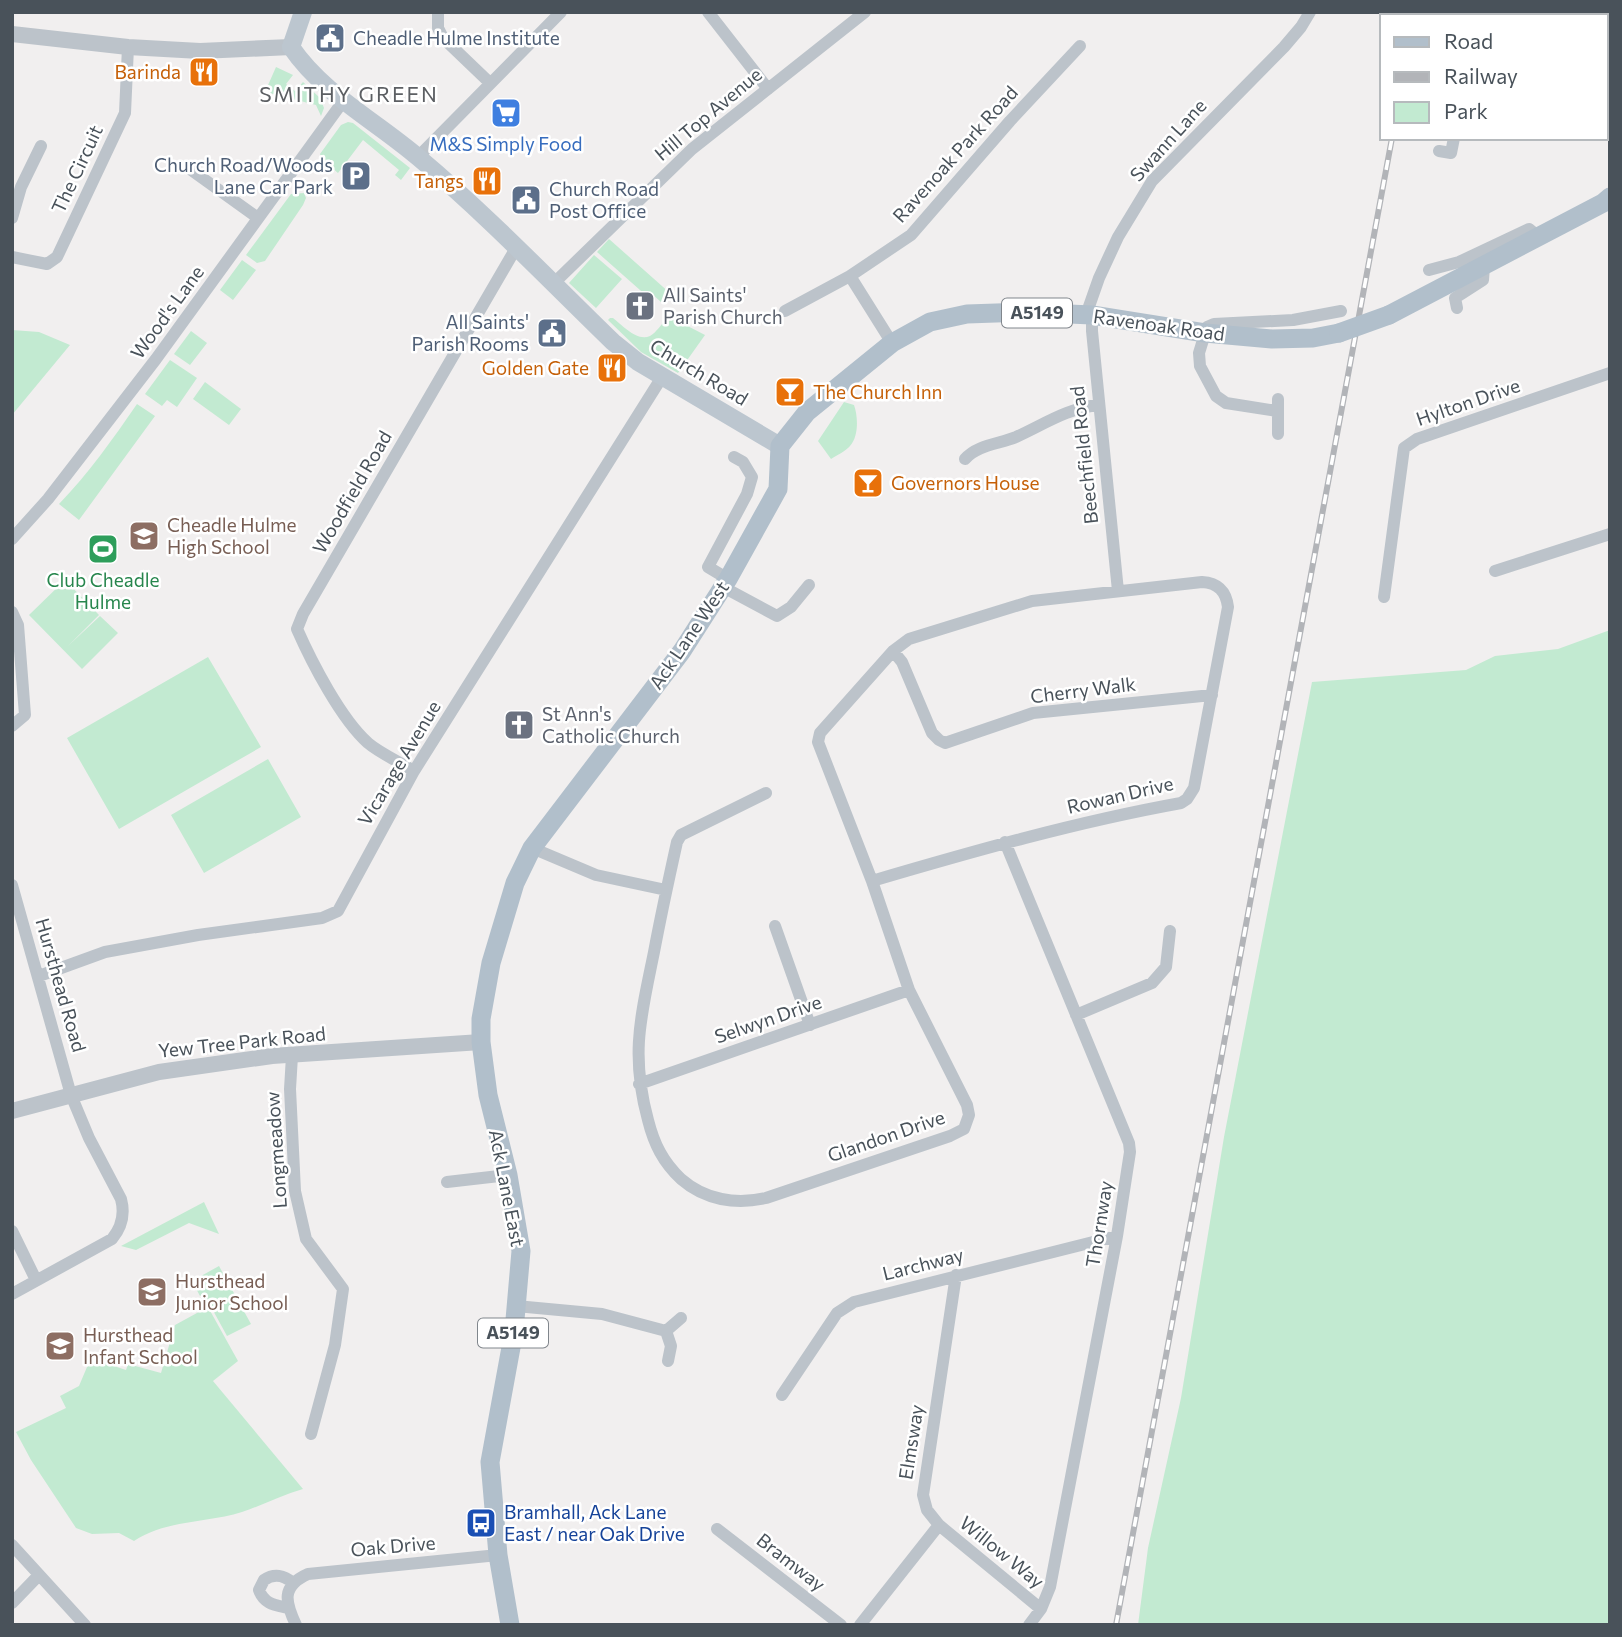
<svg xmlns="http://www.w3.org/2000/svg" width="1622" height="1637" font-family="Commissioner,sans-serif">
	<rect width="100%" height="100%" fill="#f1efef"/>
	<path fill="#c2ead1" d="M 276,67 L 293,75 L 286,84 L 295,91 L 303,82 L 320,98 L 324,108 L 321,116 L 316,105 L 265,92 Z
		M 348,122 L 353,123 L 410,168 L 401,180 L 395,175 L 399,170 L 363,140 L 338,173 L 322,160 L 320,154 L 341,125 Z
		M 304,193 L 306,198 L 303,205 L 265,261 L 257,263 L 246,255 L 291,194 Z
		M 609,239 L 671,294 L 665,301 L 661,302 L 652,294 L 649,298 L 597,252 Z
		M 594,255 L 622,279 L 596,308 L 569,283 Z
		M 242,260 L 256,270 L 233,300 L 220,290 Z
		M 610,318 L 613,318 C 622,325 637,342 650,336 C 656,333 662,323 667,319 L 674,319 L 705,335 L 678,373 L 641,352 L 608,320 Z
		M 12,330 L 39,332 L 70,345 L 12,415 Z
		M 191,331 L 207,343 L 190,365 L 174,354 Z
		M 170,360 L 197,378 L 177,407 L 167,400 L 162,406 L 145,394 Z
		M 205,382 L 241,409 L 229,425 L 193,399 Z
		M 844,402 L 854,405 C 858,416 859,436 850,446 C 846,451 837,455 831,459 L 818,441 Z
		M 137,404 L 155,416 L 79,520 L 59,504 C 88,474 113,439 137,404 Z
		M 65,580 L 99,615 L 68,646 L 100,616 L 118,633 L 82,669 L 29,615 Z
		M 1610,630 L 1610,1625 L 1138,1625 L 1148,1548 L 1181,1398 L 1224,1137 L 1312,682 L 1466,670 L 1495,656 L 1558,649 Z
		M 208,657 L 261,747 L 119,829 L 67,738 Z
		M 268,759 L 301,817 L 204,873 L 171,815 Z
		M 204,1202 L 219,1234 L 189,1223 L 136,1250 L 121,1246 Z
		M 219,1266 L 251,1324 L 227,1336 L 204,1294 L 200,1296 L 192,1281 Z
		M 208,1307 L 238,1361 L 213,1381 L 303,1489 C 282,1495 263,1505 242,1512 C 207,1523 165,1520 134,1541 L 119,1533 L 92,1534 L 76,1528 L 31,1460 L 16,1432 L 66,1408 L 60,1396 L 79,1386 L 87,1367 L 106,1357 L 113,1359 L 111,1365 L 126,1370 L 128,1364 L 161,1373 L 175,1325 Z"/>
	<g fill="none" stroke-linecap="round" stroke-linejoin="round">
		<path stroke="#bcc3ca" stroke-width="12" d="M 438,12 L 438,28 L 443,38 L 490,83
			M 708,12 L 768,89
			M 1476,16 L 1476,12
			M 1606,75 L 1610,76
			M 1439,151 L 1451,153 L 1454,138
			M 418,157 L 561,12
			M 187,167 L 258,218
			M 12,218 L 21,187 L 41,146
			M 12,257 L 47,264 L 57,257 L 125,113 L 128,47
			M 1429,270 L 1459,262 L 1529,229 L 1540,238
			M 553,284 L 692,149 L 865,12
			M 1457,308 L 1455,298 L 1483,280 L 1484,266
			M 785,311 L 850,276
			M 1086,315 L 1099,278 L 1118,237 L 1152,181 L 1284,47 L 1301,27 L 1310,12
			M 1092,315 L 1092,331 L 1118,591
			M 892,343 L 850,276 L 911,235 L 1010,121 L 1080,46
			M 1277,411 L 1226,403 L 1216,396 L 1200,366 L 1199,353 L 1207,327 L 1214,324 L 1293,320 L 1341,311
			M 1278,434 L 1278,399
			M 965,459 C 977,445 999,444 1016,437 C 1043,425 1067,408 1099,405
			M 12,539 L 48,499 L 156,359 L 344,100
			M 1495,571 L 1610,534
			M 728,579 L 708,567 L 747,494 L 752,477 L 743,462 L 734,457
			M 723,587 L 777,616 L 791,607 L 809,585
			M 1384,597 L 1404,448 L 1417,439 L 1610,373
			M 12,612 L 18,625 L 25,715 L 12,726
			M 893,651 L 902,662 L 932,733 L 939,740 L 945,743 L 1033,713 L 1212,695
			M 414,771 C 400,762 381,754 368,743 C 341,719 312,663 297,629 L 303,614 L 516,248
			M 766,793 L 681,835 L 677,842 C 669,878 661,915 654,952 C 641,1016 630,1054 648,1120 C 654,1144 663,1162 681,1179 C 705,1200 736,1205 766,1198 L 950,1136 L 964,1129 L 969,1115 L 967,1105 L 909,990 L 872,881 L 818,742 L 820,733 L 893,651 L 909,639 L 1032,601 L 1202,582 C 1218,583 1226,591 1228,607 L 1194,788 L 1187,799 L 1181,803 C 1076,822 974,851 872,881
			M 1005,842 L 1129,1143 L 1130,1152 L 1117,1236 L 1050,1587 L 1041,1609 L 1029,1625
			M 532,848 L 596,875 L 666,890
			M 12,885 L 71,1095 L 89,1138 L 121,1199 C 125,1214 122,1227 112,1239 L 12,1294
			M 775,926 L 810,1025
			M 39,976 L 105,952 L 198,935 L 322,918 L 338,911 L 414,771 L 662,377
			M 1076,1015 L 1152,983 L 1166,967 L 1170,931
			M 292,1056 L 290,1089 L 295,1191 L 306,1239 L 343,1289 L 335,1345 L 311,1434
			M 639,1084 L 909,990
			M 447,1182 L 508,1175
			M 12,1231 L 36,1280
			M 516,1306 L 602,1314 L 666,1331 L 671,1346 L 668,1361
			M 666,1331 L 681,1318
			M 782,1395 L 837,1313 L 854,1302 L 1117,1236
			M 939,1525 L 1041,1609
			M 717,1529 L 841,1625
			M 12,1545 L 85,1625
			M 12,1603 L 39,1575
			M 288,1608 C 275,1605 264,1604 259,1590 L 264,1580 C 274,1573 284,1575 293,1583
			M 296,1625 C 285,1602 281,1586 308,1574 L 498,1555
			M 860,1625 L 939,1525 L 927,1510 L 923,1495 L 956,1275"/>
		<path stroke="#bcc3ca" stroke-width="16" d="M 12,34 L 128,47 L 200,51 L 291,47
			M 12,1111 L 159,1072 L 272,1056 L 481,1042"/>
		<path stroke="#bcc6cf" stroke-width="18" d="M 303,12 L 291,47 C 323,94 376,121 419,158 C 487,215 549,280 613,342 L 638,362 L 780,446"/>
		<path stroke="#b1bfcb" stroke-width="19" d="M 1389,315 L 1603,203 L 1610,197
			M 510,1625 L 498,1555 L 490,1462 L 514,1331 L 521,1251 L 508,1175 L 488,1095 L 481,1042 L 481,1019 L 491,963 L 515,883 L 532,848 L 682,651 L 728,579 L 778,489 L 780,446 L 807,412 L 892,343 L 930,322 L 967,314 L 1023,312 L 1092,315 L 1205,333 L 1272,339 L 1313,338 L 1339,333"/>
		<g stroke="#b2b4b8" stroke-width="6">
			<path id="rail" d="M 1422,16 L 1423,12
				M 1116,1625 L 1392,138"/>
		</g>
		<use href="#rail" stroke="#fff" stroke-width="3.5" stroke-dasharray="10" stroke-linecap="butt"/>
		<path stroke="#b1bfcb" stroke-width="19" d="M 1339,333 L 1389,315"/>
	</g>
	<defs>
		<g id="civic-square" transform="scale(1.575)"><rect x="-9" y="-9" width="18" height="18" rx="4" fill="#5c6f8a" stroke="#fff"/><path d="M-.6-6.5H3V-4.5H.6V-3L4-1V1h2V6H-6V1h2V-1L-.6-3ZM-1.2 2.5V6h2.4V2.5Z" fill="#fff"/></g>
		<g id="restaurant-square" transform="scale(1.575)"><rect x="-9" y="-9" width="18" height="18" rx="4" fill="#e8710a" stroke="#fff"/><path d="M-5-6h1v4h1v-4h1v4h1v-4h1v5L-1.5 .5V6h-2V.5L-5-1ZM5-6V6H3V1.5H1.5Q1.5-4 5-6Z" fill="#fff"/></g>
		<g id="supermarket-square" transform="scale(1.575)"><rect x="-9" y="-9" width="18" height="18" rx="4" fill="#3f7fe0" stroke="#fff"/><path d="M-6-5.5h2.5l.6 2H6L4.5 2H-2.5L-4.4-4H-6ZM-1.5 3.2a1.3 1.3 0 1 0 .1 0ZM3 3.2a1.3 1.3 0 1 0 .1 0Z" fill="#fff"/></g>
		<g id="parking-square" transform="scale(1.575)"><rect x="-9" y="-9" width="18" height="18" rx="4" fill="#5c6f8a" stroke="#fff"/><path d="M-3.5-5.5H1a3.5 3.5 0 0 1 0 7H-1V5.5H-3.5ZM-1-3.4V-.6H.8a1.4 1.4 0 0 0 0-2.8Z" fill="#fff"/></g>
		<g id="church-square" transform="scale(1.575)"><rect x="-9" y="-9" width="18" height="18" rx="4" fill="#6b7280" stroke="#fff"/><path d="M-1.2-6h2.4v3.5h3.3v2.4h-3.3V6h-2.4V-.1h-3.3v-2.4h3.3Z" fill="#fff"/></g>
		<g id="bar-square" transform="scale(1.575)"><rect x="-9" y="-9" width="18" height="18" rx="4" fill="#e8710a" stroke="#fff"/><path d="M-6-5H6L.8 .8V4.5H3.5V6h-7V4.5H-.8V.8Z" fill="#fff"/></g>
		<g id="school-square" transform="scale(1.575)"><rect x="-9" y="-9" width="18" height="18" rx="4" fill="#8d6e63" stroke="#fff"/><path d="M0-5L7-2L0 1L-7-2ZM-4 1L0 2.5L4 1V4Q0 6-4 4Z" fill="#fff"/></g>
		<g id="stadium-square" transform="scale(1.575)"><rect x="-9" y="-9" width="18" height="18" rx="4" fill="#2e9e5b" stroke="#fff"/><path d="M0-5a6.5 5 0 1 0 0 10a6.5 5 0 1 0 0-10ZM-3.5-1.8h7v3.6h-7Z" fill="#fff"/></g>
		<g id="bus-square" transform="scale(1.575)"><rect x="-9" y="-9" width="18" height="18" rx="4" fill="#1a4fb4" stroke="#fff"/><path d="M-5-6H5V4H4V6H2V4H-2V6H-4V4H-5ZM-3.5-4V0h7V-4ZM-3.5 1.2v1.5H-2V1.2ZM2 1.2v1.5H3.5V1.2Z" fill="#fff"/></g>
	</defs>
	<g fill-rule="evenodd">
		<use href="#civic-square" x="330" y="38"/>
		<use href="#restaurant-square" x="204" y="72"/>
		<use href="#supermarket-square" x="506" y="113"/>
		<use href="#parking-square" x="356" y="176"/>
		<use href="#restaurant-square" x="487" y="181"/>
		<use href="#civic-square" x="526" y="200"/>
		<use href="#church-square" x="640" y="306"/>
		<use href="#civic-square" x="552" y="333"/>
		<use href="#restaurant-square" x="612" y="368"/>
		<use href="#bar-square" x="790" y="392"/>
		<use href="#bar-square" x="868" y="483"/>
		<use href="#school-square" x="144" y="536"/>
		<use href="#stadium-square" x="103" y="549"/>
		<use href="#church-square" x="519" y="725"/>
		<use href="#school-square" x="152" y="1292"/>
		<use href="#school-square" x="60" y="1346"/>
		<use href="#bus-square" x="481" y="1523"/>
	</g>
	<g text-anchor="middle" stroke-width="5" stroke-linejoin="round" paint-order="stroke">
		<g fill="#fff" stroke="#80868c" stroke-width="2">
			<rect x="1002" y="298.5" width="70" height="29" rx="5"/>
			<rect x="478" y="1318.5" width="70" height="29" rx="5"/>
		</g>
		<g font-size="18" font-weight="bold" fill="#49525a">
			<text x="1037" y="319">A5149</text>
			<text x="513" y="1339">A5149</text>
		</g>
		<g font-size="19" fill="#4e5e75" stroke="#fff" text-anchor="start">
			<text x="353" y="45">Cheadle Hulme Institute</text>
			<text x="333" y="172" text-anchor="end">Church Road/Woods<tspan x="333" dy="22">Lane Car Park</tspan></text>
			<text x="549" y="196">Church Road<tspan x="549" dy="22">Post Office</tspan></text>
			<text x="529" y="329" text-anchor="end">All Saints'<tspan x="529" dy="22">Parish Rooms</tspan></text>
		</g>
		<g font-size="19" fill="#c56008" stroke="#fff" text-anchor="end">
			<text x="181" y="79">Barinda</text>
			<text x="464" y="188">Tangs</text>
			<text x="589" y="375">Golden Gate</text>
			<text x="813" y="399" text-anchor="start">The Church Inn</text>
			<text x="891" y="490" text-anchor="start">Governors House</text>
		</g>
		<g font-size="19" fill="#49525a" stroke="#fff">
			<text transform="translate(708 114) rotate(-40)" y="7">Hill Top Avenue</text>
			<text transform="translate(1168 140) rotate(-48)" y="7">Swann Lane</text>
			<text transform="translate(955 154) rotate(-48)" y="7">Ravenoak Park Road</text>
			<text transform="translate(77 169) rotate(-65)" y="7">The Circuit</text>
			<text transform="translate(167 312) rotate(-54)" y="7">Wood's Lane</text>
			<text transform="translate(1159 325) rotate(8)" y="7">Ravenoak Road</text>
			<text transform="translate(699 372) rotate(31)" y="7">Church Road</text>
			<text transform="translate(1468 402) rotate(-19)" y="7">Hylton Drive</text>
			<text transform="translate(1084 455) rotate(-96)" y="7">Beechfield Road</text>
			<text transform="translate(352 492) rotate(-60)" y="7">Woodfield Road</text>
			<text transform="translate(689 635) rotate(-56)" y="7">Ack Lane West</text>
			<text transform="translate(1083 690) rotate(-7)" y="7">Cherry Walk</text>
			<text transform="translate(399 763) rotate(-59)" y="7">Vicarage Avenue</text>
			<text transform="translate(1120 795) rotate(-13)" y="7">Rowan Drive</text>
			<text transform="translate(61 985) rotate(74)" y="7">Hursthead Road</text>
			<text transform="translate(768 1019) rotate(-19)" y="7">Selwyn Drive</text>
			<text transform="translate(242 1042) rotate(-6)" y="7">Yew Tree Park Road</text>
			<text transform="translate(886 1136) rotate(-19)" y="7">Glandon Drive</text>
			<text transform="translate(276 1150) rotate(-94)" y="7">Longmeadow</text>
			<text transform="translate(507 1188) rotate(79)" y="7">Ack Lane East</text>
			<text transform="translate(1099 1224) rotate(-81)" y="7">Thornway</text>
			<text transform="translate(923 1264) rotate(-14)" y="7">Larchway</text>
			<text transform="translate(911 1442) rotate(-81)" y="7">Elmsway</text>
			<text transform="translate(393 1546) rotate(-5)" y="7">Oak Drive</text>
			<text transform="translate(1002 1552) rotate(39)" y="7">Willow Way</text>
			<text transform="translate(791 1562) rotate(38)" y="7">Bramway</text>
		</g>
		<g font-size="19" fill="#366cbe" stroke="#fff">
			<text x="506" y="151">M&amp;S Simply Food</text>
		</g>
		<g font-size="19" fill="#5b616d" stroke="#fff" text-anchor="start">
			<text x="663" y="302">All Saints'<tspan x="663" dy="22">Parish Church</tspan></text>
			<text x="542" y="721">St Ann's<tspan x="542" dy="22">Catholic Church</tspan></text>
		</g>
		<g font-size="19" fill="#785e54" stroke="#fff" text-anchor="start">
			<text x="167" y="532">Cheadle Hulme<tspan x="167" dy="22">High School</tspan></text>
			<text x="175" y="1288">Hursthead<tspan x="175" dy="22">Junior School</tspan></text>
			<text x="83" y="1342">Hursthead<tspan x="83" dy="22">Infant School</tspan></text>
		</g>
		<g font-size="19" fill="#27864d" stroke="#fff">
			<text x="103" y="587">Club Cheadle<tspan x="103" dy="22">Hulme</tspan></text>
		</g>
		<g font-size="19" fill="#164399" stroke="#fff" text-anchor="start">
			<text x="504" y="1519">Bramhall, Ack Lane<tspan x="504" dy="22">East / near Oak Drive</tspan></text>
		</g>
		<g font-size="21" letter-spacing="2" fill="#5c5f63" stroke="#fff">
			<text x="349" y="102">SMITHY GREEN</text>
		</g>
	</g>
	<rect width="1622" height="1637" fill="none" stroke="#49525a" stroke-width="28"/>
	<rect x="1380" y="14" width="228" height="126" fill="#ffffff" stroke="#b6babd" stroke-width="2"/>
	<rect x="1394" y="37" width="35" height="10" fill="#b1bfcb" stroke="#b6babd" stroke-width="2"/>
	<text x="1444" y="49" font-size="21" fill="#49525a">Road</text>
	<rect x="1394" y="72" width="35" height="10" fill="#b2b4b8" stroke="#b6babd" stroke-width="2"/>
	<text x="1444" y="84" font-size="21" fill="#49525a">Railway</text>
	<rect x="1394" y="102" width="35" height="21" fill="#c2ead1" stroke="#b6babd" stroke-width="2"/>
	<text x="1444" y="119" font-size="21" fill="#49525a">Park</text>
</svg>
